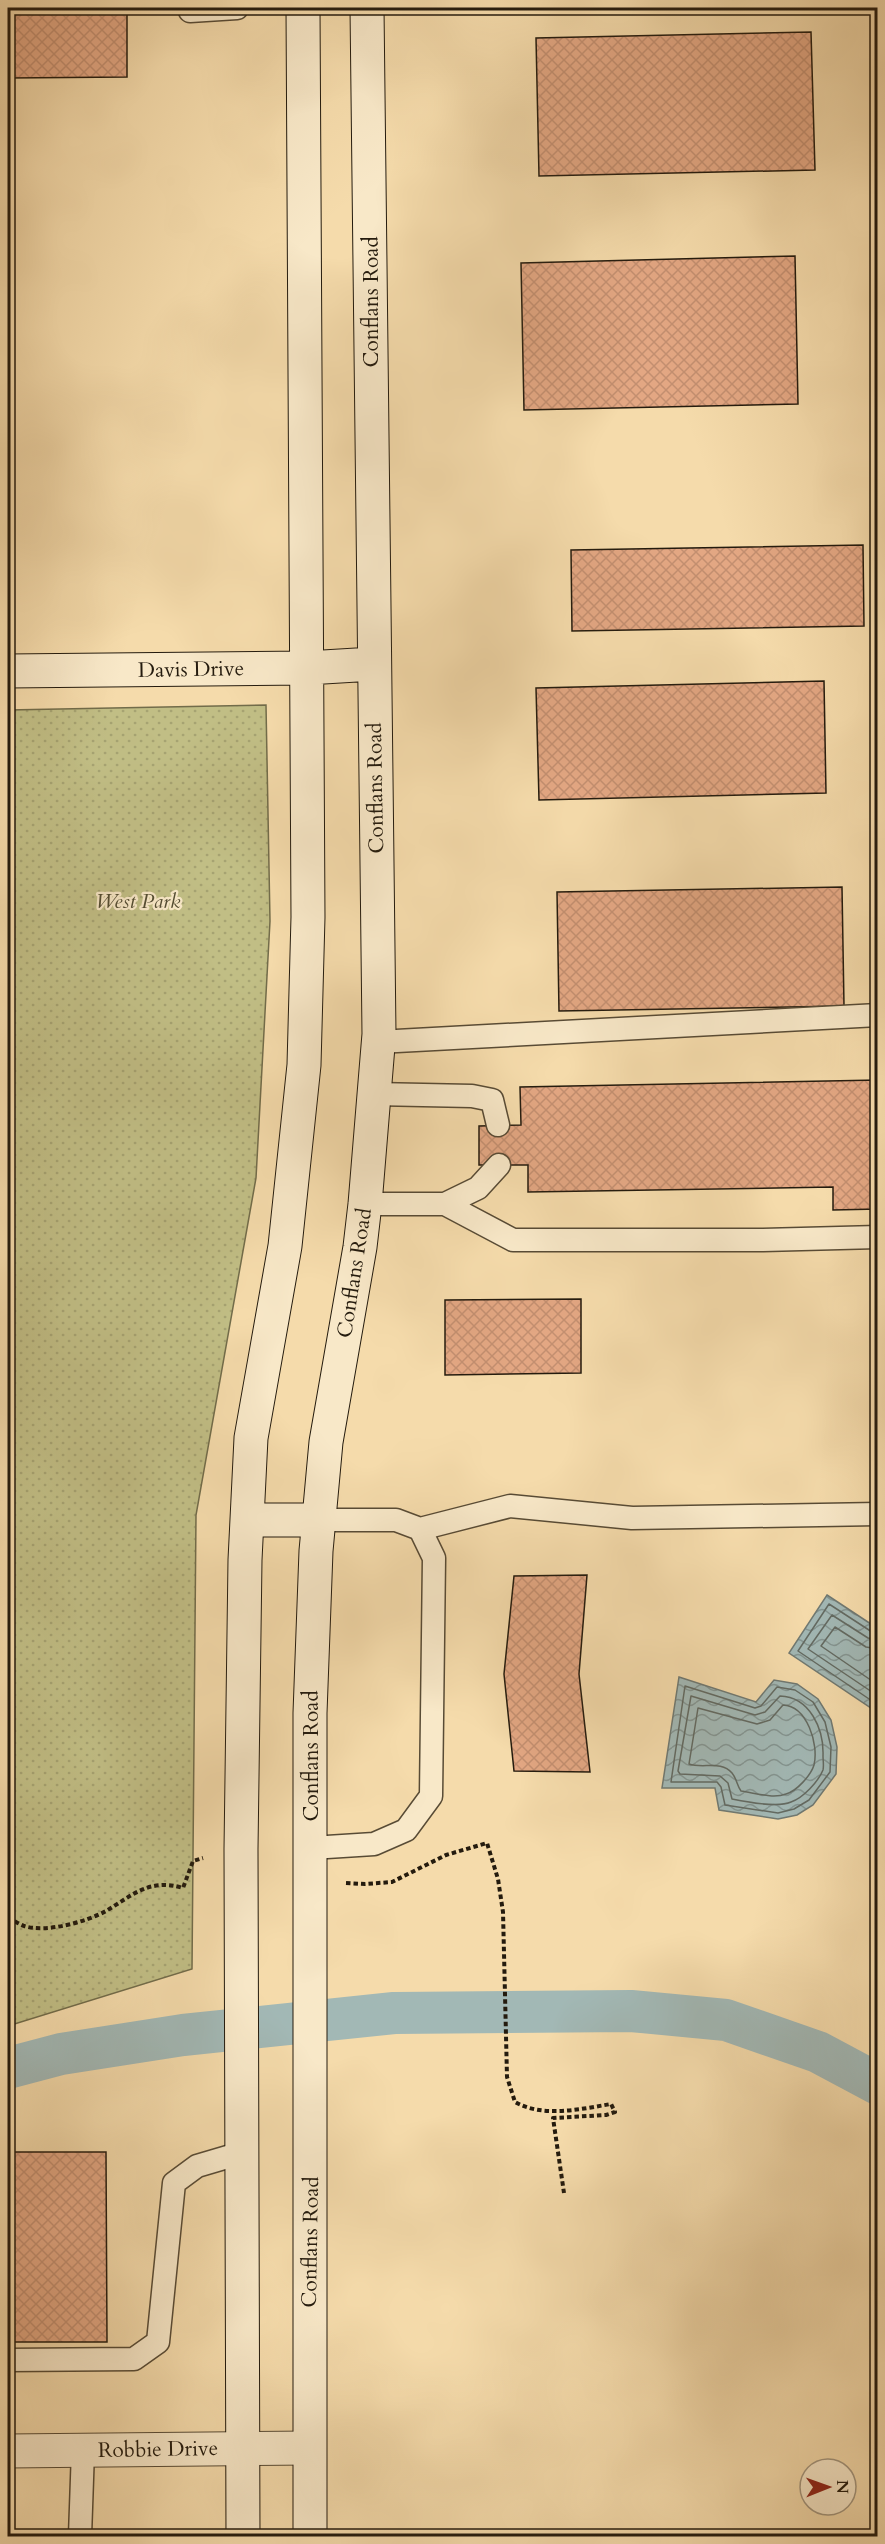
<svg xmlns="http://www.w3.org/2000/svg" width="885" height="2544" font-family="Cardo,serif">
	<defs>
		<pattern id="park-dots" width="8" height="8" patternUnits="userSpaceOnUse" patternTransform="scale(1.5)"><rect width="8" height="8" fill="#c1be85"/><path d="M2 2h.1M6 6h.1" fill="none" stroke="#a6a372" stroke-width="1.8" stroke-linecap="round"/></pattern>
		<pattern id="water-waves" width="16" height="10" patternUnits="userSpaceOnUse" patternTransform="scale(1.5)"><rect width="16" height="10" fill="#a2b8b5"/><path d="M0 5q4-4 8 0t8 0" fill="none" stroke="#849592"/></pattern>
		<pattern id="building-cross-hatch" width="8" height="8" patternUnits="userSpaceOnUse" patternTransform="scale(1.5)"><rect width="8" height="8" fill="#e3a783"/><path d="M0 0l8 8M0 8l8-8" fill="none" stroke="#c38f70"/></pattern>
	</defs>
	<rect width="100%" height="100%" fill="#f5dbab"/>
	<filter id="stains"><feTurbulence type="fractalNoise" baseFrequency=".00333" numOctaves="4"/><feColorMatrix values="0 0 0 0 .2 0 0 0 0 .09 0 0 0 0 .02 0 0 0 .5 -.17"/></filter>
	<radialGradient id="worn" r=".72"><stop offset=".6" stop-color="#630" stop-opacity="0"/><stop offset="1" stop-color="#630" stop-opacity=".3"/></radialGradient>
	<path fill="url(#park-dots)" stroke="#726c4a" stroke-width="1.5" d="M 266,705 L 270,921 L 256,1178 L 196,1515 L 192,1969 L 8,2026 L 8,710 Z"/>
	<path fill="url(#water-waves)" stroke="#707972" stroke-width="1.5" d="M 827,1595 L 877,1628 L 877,1712 L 789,1653 Z
		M 679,1677 L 756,1702 L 774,1680 L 797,1684 L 818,1699 L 831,1720 L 837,1747 L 836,1774 L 813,1805 L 797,1815 L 778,1819 L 719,1810 L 715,1788 L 662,1788 Z"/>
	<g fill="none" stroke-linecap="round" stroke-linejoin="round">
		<path stroke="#636a62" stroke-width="1.5" d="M 878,1632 L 872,1632 L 829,1604 L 798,1651 L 878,1705
			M 878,1640 L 868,1638 L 832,1615 L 808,1649 L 878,1696
			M 878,1649 L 866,1647 L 835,1627 L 821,1646 L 878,1685
			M 685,1686 L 755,1708 L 761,1706 L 777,1687 L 795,1690 L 813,1702 L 825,1722 L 831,1747 L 830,1772 L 809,1800 L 794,1809 L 778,1813 L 725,1805 L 721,1787 L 717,1782 L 671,1782 Z
			M 691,1696 L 755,1715 L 765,1712 L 780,1696 C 810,1697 824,1729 823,1756 C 823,1760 824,1766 823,1770 C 818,1782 803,1798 791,1802 C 777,1808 747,1802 732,1799 L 728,1783 L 720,1776 L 680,1774 L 678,1771 Z
			M 783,1705 C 807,1706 819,1744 814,1765 C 811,1775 797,1791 786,1794 C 773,1799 755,1793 741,1791 C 737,1786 737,1779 732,1773 C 721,1760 703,1769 689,1764 L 698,1708 L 757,1724 L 770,1720 Z"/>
		<path stroke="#a2b8b5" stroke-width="42" d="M 8,2068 L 61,2054 L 183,2035 L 394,2013 L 631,2011 L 726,2020 L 818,2052 L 878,2084"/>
	</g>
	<path fill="url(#building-cross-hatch)" stroke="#241b0e" stroke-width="1.5" d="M 8,8 L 127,8 L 127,77 L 8,78 Z
		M 811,32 L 815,170 L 539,176 L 536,38 Z
		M 795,256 L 798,404 L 524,410 L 521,263 Z
		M 863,545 L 864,626 L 572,631 L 571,550 Z
		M 824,681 L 826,793 L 539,800 L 536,688 Z
		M 842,887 L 844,1006 L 559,1011 L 557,892 Z
		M 878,1080 L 878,1209 L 833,1210 L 833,1187 L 528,1192 L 528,1165 L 479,1165 L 479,1126 L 521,1125 L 520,1087 Z
		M 581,1299 L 581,1373 L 445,1375 L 445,1300 Z
		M 587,1575 L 579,1674 L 590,1772 L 514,1771 L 504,1674 L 514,1576 Z
		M 8,2152 L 106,2152 L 107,2342 L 8,2342 Z"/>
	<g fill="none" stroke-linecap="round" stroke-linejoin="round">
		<g stroke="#584b35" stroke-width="25">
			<path id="lane" d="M 190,8 L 190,11 L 237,8
				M 378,1042 L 878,1015
				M 374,1094 L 472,1096 L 492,1100 L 498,1125
				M 365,1204 L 445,1204 L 478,1188 L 499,1165
				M 445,1204 L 513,1240 L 763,1240 L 878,1237
				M 420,1529 L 510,1506 L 632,1518 L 878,1514
				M 311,1848 L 374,1844 L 406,1830 L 431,1796 L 434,1558 L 420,1529 L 396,1520 L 319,1520
				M 8,2360 L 134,2359 L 158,2342 L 174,2183 L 197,2166 L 241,2153
				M 80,2536 L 83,2450"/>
		</g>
		<g stroke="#584b35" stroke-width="35">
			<path id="street" d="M 8,2451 L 309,2448"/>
		</g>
		<g stroke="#241b0e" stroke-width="35">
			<path id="secondary" d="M 8,671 L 307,668 L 373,664
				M 247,1520 L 319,1520
				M 243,2536 L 241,1849 L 245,1560 L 251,1438 L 285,1246 L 304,1065 L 308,917 L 303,8
				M 310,2536 L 310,1713 L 316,1551 L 326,1442 L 360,1247 L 365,1204 L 379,1034 L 367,8"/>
		</g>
		<path stroke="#241b0e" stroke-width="4" stroke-dasharray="4.5 3" stroke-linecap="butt" d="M 346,1883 L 365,1884 L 392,1882 L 446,1855 L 487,1843 L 498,1879 L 503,1912 L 507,2077 L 515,2102 C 543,2118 581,2109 611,2104 L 615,2112 L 606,2115 L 553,2118 L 564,2193
			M 8,1918 C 13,1920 19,1924 24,1926 C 46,1933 86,1922 106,1911 C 133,1895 149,1878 183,1888 L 193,1861 L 203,1858"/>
		<use href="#lane" stroke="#f8e8c8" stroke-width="22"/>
		<use href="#street" stroke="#f8e8c8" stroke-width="33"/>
		<use href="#secondary" stroke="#f8e8c8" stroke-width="33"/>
	</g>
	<g text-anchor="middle" stroke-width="4.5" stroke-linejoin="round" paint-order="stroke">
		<g font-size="21" fill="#241b0e" stroke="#f8e8c8">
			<text transform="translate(371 302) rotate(-90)" y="7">Conflans Road</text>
			<text transform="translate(191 669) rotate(-1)" y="7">Davis Drive</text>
			<text transform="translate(375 788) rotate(-91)" y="7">Conflans Road</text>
			<text transform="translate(354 1273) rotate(-81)" y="7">Conflans Road</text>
			<text transform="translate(311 1756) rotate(-90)" y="7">Conflans Road</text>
			<text transform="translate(310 2242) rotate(-89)" y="7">Conflans Road</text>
			<text transform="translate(158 2449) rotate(-1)" y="7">Robbie Drive</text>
		</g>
		<g font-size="21" font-style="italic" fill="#534c32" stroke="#f8e8c8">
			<text x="138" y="908">West Park</text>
		</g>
	</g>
	<rect width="885" height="2544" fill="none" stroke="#f5dbab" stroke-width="30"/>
	<rect x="9" y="9" width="867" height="2526" fill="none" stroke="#241b0e" stroke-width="3"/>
	<rect x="15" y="15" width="855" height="2514" fill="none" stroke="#241b0e" stroke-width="1.5"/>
	<g transform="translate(828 2487) rotate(89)"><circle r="28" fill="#f8e8c8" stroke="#a3967e" stroke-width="1.5"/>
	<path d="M0-4.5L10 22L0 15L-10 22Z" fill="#8f2418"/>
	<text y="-9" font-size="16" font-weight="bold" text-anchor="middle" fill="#241b0e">N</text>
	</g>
	<rect width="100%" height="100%" filter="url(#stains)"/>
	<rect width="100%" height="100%" fill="url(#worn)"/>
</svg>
